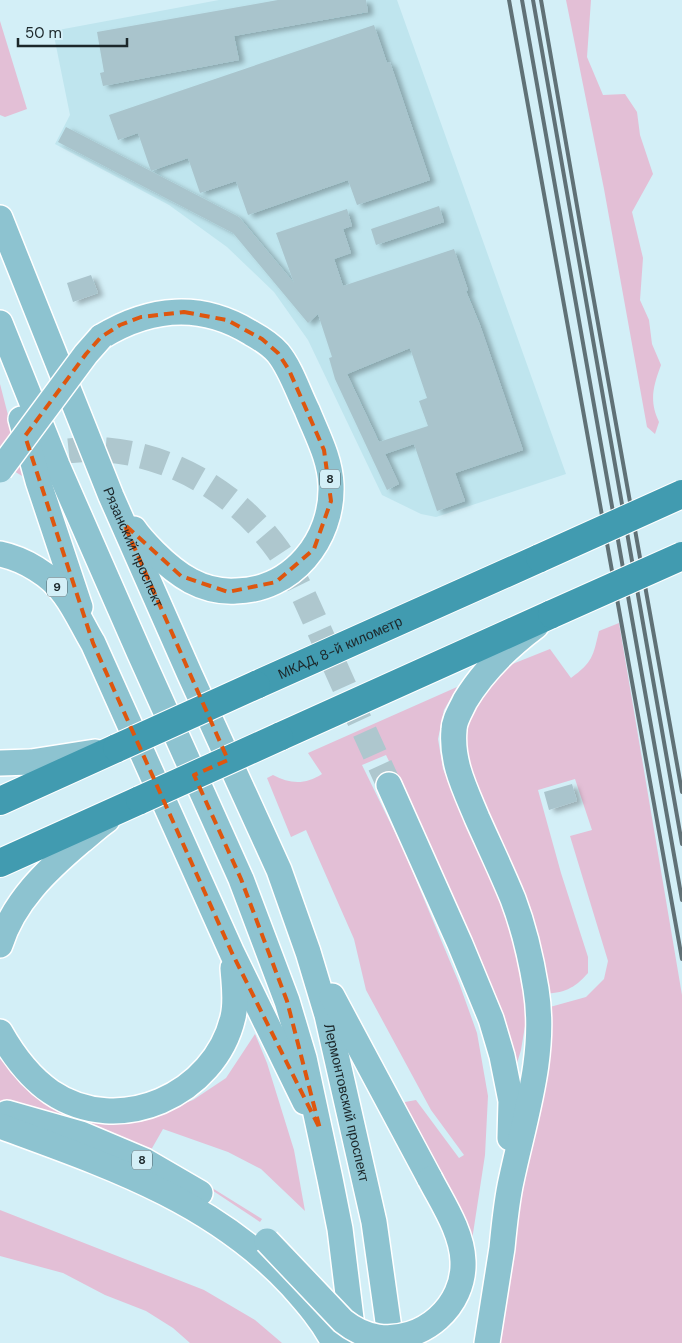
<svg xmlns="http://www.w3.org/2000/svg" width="682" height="1343" font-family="'DM Sans',sans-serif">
	<defs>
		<filter id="shadow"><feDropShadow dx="5.5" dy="3" stdDeviation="2.5" flood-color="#0004"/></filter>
	</defs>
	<rect width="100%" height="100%" fill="#d3eff7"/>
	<path fill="#bfe5ee" d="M 219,0 L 397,0 L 566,474 L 436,517 L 421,514 L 382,495 L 308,340 L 274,292 L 227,247 L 169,205 L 55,144 L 70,115 L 53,31 Z"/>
	<path fill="#e3bfd6" d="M 566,0 L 591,0 L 587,57 L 603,95 L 625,94 L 637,112 L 640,135 L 653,174 L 632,212 L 643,258 L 640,300 L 649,320 L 652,344 L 661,365 C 653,387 649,401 659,422 L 655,434 L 647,427 L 604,189 Z
		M 0,21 L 27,109 L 5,117 L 0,115 Z
		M 0,384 L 24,477 L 0,463 Z
		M 619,623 L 682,995 L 682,1343 L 491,1343 L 550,1007 L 586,997 L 604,979 L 608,961 L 570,836 L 592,830 L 575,779 L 538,790 L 561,873 L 588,957 L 588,973 C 574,989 564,993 542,994 L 459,748 L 466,711 L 502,668 L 550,649 L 571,678 C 593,662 593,656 599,631 Z
		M 457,687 L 444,710 L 438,739 L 443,769 L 509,918 L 529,1002 L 521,1050 L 511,1083 L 404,792 L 386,755 L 362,765 L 403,849 L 459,983 L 477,1033 L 488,1096 L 485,1155 L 472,1240 L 405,1108 L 405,1102 L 416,1100 L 459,1158 L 464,1155 L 431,1110 L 366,990 L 354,939 L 306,830 L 291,837 L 267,778 L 273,775 C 290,784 305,785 322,774 L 308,753 Z
		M 255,1034 L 267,1063 L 294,1150 L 305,1211 L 261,1169 L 228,1152 L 163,1129 L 151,1150 L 262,1219 L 260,1222 L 186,1173 L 29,1110 L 0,1102 L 0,1044 L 26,1081 L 150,1116 L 193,1100 L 226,1078 Z
		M 0,1210 L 204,1290 L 255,1320 L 282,1343 L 190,1343 L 173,1328 L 146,1311 L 105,1295 L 63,1273 L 0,1256 Z"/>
	<path fill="#a9c4cc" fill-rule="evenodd" filter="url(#shadow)" d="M 278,0 L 366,0 L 368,12 L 234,36 L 239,60 L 103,86 L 100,73 L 104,72 L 97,32 Z
		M 374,25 L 387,63 L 390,62 L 430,180 L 357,205 L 348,180 L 248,215 L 236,181 L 200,193 L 188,158 L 151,171 L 138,133 L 118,140 L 109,115 Z
		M 66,127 L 239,217 L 294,283 L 276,233 L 347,209 L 352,226 L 343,229 L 351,253 L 334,259 L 343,286 L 454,249 L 468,290 L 466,291 L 480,325 L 523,450 L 455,473 L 465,501 L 437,511 L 414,444 L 385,454 L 399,484 L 387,490 L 335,379 L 329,358 L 332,357 L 318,314 L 308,323 L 233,233 L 58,142 ZM 410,348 L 427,398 L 419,401 L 428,426 L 379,442 L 347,374 Z
		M 439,206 L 444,222 L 376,245 L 371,229 Z
		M 91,275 L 98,293 L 73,302 L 67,283 Z
		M 572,784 L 577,801 L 549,810 L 544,792 Z"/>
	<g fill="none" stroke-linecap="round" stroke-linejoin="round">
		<path stroke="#aec7ce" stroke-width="25" stroke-dasharray="25 12" stroke-linecap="butt" d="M 32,456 C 57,452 82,448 107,450 C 175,456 239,495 278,550 C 297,577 310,610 324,641 C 345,689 367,737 389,785"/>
		<g stroke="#fff" stroke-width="28">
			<g id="primary">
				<path id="s1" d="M 0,218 L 111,496 L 190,675 L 279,870 L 308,952 L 327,1015 L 374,1222 L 391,1343"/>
				<path d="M 0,323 L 57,465 L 139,652 L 241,879 L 287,1001 L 304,1058 L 330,1179 L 340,1229 L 354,1343"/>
				<path d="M 101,337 C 150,307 201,302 251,333 C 260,338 271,345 278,353 C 291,369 298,392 307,410 C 317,435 330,458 331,485 C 333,540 292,590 236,591 C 202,593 177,575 154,552 C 147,545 140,538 134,529"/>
				<path d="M 21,419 L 38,481 L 80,607"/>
				<path d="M 0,554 C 24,559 51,575 65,595 C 76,610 84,628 93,643 L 232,953 L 305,1102"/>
				<path d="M 0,763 L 31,762 L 95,752"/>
				<path d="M 389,785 L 460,944 L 491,1019 L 502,1056 L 511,1101 L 510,1138"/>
				<path d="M 0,945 C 13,902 47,870 80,842 C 89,835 98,826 107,820"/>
				<path d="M 332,996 L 430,1179"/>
				<path d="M 0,1032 C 13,1055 29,1077 51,1092 C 119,1138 215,1095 233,1017 C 237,1001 234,984 233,968"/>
				<path d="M 7,1113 L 81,1134 L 145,1161 L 200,1193"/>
				<path d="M 0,1126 C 106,1165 212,1200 291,1285 C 307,1303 323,1321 334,1343"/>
				<path d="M 487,1343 C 492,1311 497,1280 502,1248 C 504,1227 506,1207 510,1186 C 523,1122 547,1056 536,989 C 531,958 524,928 513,899 C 502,872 489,845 477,818 C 465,789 451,762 454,730 C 454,720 461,710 465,701 C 483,671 508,647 536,626"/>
			</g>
		</g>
		<g stroke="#fff" stroke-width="30">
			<g id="highway">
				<path id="s2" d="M 256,685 L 540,558"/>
				<path d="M 279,737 L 552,614"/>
				<path d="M 0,801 L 117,748"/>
				<path d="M 0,863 L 140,800"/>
			</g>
		</g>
		<use href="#primary" stroke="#8dc3d0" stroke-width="25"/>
		<use href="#highway" stroke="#419bb0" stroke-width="28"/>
		<path stroke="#607176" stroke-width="4" d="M 509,0 L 682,959
			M 522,0 L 682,900
			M 533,0 L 682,844
			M 541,0 L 580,223 L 682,792"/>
		<g stroke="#fff" stroke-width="28" stroke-linecap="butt">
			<path id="primary-bridge" d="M 0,470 L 86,354 L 101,337
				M 267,1241 L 343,1321 C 353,1329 364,1335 378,1337 C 423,1343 465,1306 463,1261 C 462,1232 443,1204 430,1179"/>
		</g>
		<g stroke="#fff" stroke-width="30" stroke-linecap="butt">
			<path id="highway-bridge" d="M 540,558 L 682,494
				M 552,614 L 682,556
				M 117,748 L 256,685
				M 140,800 L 279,737"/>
		</g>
		<use href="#primary-bridge" stroke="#8dc3d0" stroke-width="25"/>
		<use href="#highway-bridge" stroke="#419bb0" stroke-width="28"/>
	</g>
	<path fill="none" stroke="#de560e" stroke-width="4" stroke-dasharray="10 6" stroke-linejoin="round" d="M 184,312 L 227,320 L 262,339 L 278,353 L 289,370 L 324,450 L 331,501 L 314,549 L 276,582 L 228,592 L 181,576 L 124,524 L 228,760 L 194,775 L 241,879 L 287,1001 L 320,1129 L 232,953 L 93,643 L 25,436 L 86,354 L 101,337 L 120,325 L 141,317 Z"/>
	<g text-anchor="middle" stroke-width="4" stroke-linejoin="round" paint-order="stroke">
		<g fill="#d3eff7" stroke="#536368" stroke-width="1">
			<rect x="320" y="469.5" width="20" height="19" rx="4"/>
			<rect x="47" y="577.5" width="20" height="19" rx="4"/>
			<rect x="132" y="1150.5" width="20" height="19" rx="4"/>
		</g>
		<g font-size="12" font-weight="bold" fill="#1c272a">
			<text x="330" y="483">8</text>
			<text x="57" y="591">9</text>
			<text x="142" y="1164">8</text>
		</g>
		<g font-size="14" fill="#1c272a" stroke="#d3eff7">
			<text dy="5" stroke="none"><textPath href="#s1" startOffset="355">Рязанский проспект</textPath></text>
			<text dy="5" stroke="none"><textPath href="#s2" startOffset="92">МКАД, 8-й километр</textPath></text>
			<text dy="5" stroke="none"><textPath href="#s1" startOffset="952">Лермонтовский проспект</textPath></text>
		</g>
	</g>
	<path d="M18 38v8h109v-8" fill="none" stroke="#1c272a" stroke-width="2.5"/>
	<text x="25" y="38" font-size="15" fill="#1c272a" stroke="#d3eff7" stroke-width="4" paint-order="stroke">50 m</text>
</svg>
